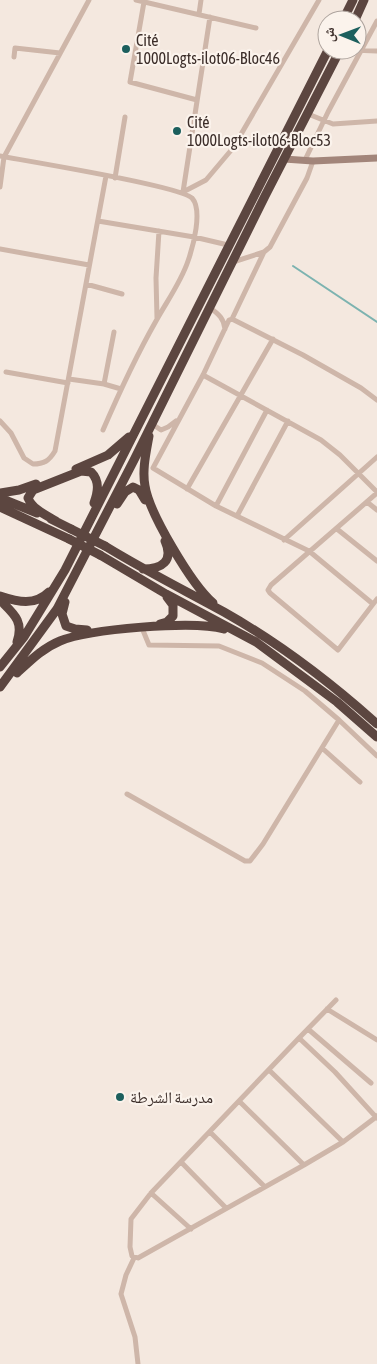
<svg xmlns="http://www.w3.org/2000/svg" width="377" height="1364" font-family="'Asap Condensed','Noto Naskh Arabic',sans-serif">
	<rect width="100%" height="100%" fill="#f4e8df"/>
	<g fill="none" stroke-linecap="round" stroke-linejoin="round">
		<path stroke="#7cb3b0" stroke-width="2" d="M 293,266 L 377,322"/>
		<path stroke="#ceb6a9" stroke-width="5" d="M 136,0 L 256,28
			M 144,2 L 130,82 L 197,100
			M 199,14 L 201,0
			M 351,50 L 377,51
			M 14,57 L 15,48 L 60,53
			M 308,114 L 333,124 L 377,121
			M 0,156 C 27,161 180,186 192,198 C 203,210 193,247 188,261 C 181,282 167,301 156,321 C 136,356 119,393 103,430
			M 305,160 L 328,112 L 377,21
			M 115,178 L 125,117
			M 0,187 L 4,157 L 89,0
			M 183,192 L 206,180 L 233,148 L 319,0
			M 183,192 L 210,17
			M 98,221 L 194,237 L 228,245
			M 0,249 L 89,265
			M 233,262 L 264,252 L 270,247 L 307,178 L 313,161
			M 86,284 L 122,294
			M 210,308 C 219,314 224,319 225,329
			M 157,318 L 156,278 L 159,231
			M 232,319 L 264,252
			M 114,332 L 104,384 L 121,389
			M 6,372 L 68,383
			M 203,375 L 321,440 L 340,455 L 377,492
			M 69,379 L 104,384
			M 153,420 L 155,426 L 161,430 L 168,427 L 176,421
			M 0,421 L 11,433 L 24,458 L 33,464 C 44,464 49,461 55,451 L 106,176
			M 187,489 L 273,339
			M 377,493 L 271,585 L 268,590 L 270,593 L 338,650 L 377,599
			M 367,502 L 377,510
			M 216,506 L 267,410
			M 237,516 L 288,421
			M 337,529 L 377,561
			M 284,540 L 377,457
			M 373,604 L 309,551 L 216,506 L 153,468 L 203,375 L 229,320 L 232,319 L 303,355 L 361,388 L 377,400
			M 142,628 L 149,645 L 219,646 L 262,663 L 305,691 L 339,720 L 377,756
			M 322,748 L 360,782
			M 127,794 L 245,861 L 250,861 L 263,844 L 339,720
			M 327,1009 L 377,1040
			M 308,1029 L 371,1083
			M 299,1038 L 336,1000
			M 269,1070 L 343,1142
			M 239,1101 L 304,1165
			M 377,1116 L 376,1117 L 343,1142 L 304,1165 L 138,1258 L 132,1256 L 130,1247 L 131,1219 L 151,1193 L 299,1038 L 335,1072 L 376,1117 L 377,1118
			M 210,1132 L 264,1186
			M 181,1162 L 226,1208
			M 151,1193 L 191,1229
			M 134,1258 L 126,1275 L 121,1294 L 135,1337 L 138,1364"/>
		<path stroke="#a2857a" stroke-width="7" d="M 284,159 L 313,161 L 377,158"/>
		<path stroke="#5c4640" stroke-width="9" d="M 343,20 L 353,0
			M 355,20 L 364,0
			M 149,436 C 146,453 142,470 145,486 C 149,513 192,585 213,603
			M 76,469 L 108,455 L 129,437
			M 0,493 L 19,490 L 36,484
			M 0,498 L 37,513
			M 117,504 L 125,492 L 133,487 L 139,490 L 145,500
			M 0,507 L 69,539
			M 51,519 L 71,529
			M 56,521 C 46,515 32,509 28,498 L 33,490 L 81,471 L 91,472 C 100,481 98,492 94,503
			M 105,546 C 144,570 184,590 224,612 C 279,643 330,682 377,724
			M 100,555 L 166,594 L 256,642 L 337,702 L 377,737
			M 143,569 C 162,569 174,561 165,541
			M 0,596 C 18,602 35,606 49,592
			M 0,600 C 14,614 24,621 17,642
			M 65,602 L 62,614 L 66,626 L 75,629 L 87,630
			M 160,624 L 167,622 L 173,616 L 173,605 L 167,597
			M 0,667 L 24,637 L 65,570 L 328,50
			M 17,673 C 31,660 43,648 60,641 C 89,629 194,620 224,629
			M 0,687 L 57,609 L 134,460 L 265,196 L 340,50"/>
		<path stroke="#5c4640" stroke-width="9" d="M 71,529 L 105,546
			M 69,539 L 100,555"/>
	</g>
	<g fill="#1c5f5d" stroke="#fbf3ec" stroke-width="2">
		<circle cx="126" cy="49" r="5"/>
		<circle cx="177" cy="131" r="5"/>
		<circle cx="120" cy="1097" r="5"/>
	</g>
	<g text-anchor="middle" stroke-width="4.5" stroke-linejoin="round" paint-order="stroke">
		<g font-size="16" fill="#3b2d29" stroke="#fbf3ec" text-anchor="start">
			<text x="136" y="46">Cité<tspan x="136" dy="18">1000Logts-ilot06-Bloc46</tspan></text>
			<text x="187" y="128">Cité<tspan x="187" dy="18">1000Logts-ilot06-Bloc53</tspan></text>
			<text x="130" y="1103">مدرسة الشرطة</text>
		</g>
	</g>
	<g transform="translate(342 35) rotate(271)"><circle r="24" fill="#fbf3ec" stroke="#aea49e"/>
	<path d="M0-4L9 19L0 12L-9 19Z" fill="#1c5f5d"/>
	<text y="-8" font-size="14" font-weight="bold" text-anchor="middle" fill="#3b2d29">ش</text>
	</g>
</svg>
